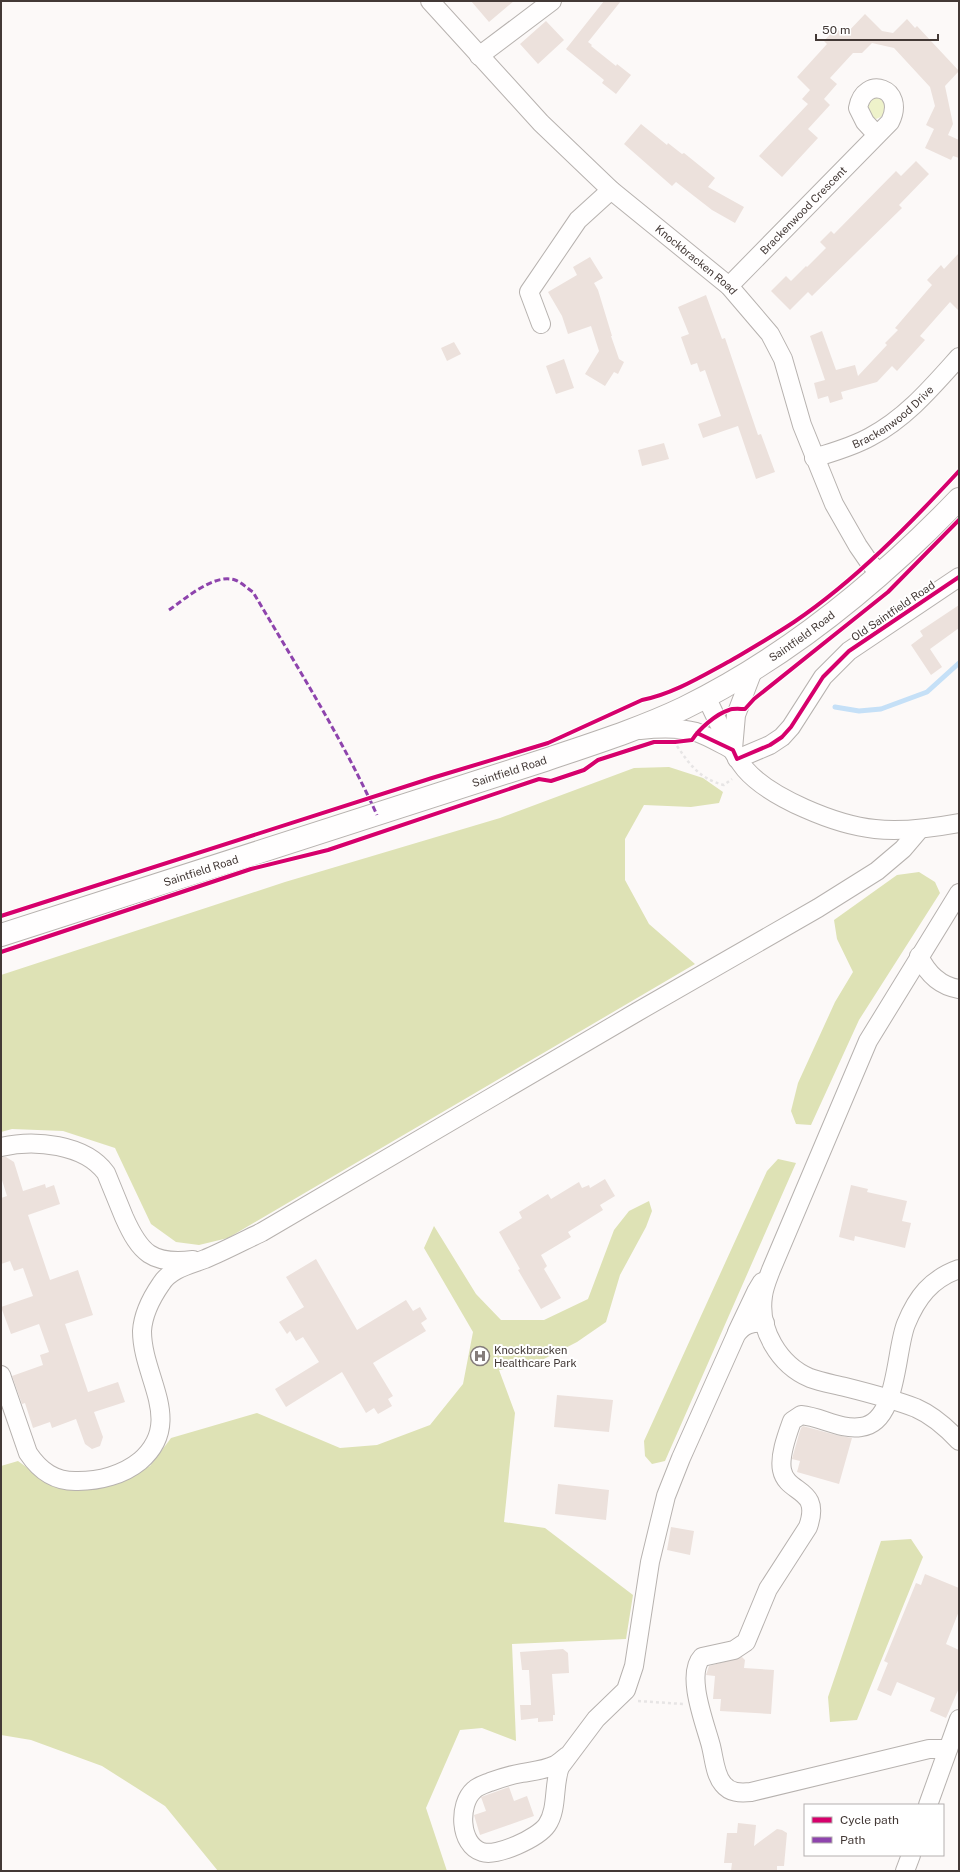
<svg xmlns="http://www.w3.org/2000/svg" width="960" height="1872" font-family="'Public Sans',sans-serif">
	<rect width="100%" height="100%" fill="#fcf9f8"/>
	<path fill="#eef2ca" d="M 877,95 L 885,100 L 885,115 L 876,119 L 870,117 L 865,104 Z"/>
	<path fill="#dee2b5" d="M 669,767 L 703,778 L 723,792 L 719,803 L 691,807 L 644,805 L 625,839 L 625,880 L 649,924 L 695,964 L 228,1238 L 199,1245 L 176,1242 L 151,1224 L 115,1148 L 63,1131 L 12,1129 L 1,1132 L 1,975 L 285,882 L 500,818 L 634,768 Z
		M 919,872 L 935,882 L 940,893 L 859,1020 L 811,1125 L 796,1124 L 791,1111 L 798,1083 L 835,1002 L 853,972 L 837,939 L 834,920 L 897,875 Z
		M 778,1159 L 796,1163 L 665,1461 L 652,1464 L 645,1456 L 644,1441 L 767,1171 Z
		M 649,1201 L 652,1211 L 646,1227 L 620,1275 L 606,1322 L 577,1342 L 538,1362 L 499,1370 L 515,1413 L 504,1522 L 545,1528 L 633,1595 L 626,1639 L 512,1644 L 516,1741 L 482,1728 L 460,1730 L 426,1808 L 447,1871 L 218,1871 L 165,1806 L 102,1766 L 31,1740 L 1,1735 L 1,1466 L 18,1461 L 47,1482 L 119,1482 L 150,1466 L 171,1438 L 257,1413 L 340,1448 L 377,1445 L 430,1425 L 463,1384 L 473,1332 L 424,1248 L 434,1226 L 476,1294 L 501,1320 L 544,1320 L 588,1299 L 614,1230 L 629,1211 Z
		M 911,1539 L 923,1557 L 857,1720 L 830,1722 L 828,1697 L 881,1541 Z"/>
	<g fill="none" stroke-linecap="round" stroke-linejoin="round">
		<path stroke="#c5e0f7" stroke-width="5" d="M 835,707 L 859,711 L 881,709 L 927,692 L 959,663"/>
	</g>
	<path fill="#ece1dc" d="M 471,1 L 514,1 L 489,22 Z
		M 604,1 L 621,1 L 588,42 L 592,45 L 591,46 L 616,66 L 617,64 L 631,75 L 616,94 L 602,83 L 604,80 L 566,49 Z
		M 865,14 L 882,31 L 893,33 L 907,19 L 915,28 L 917,26 L 959,71 L 945,86 L 953,124 L 948,135 L 959,140 L 959,158 L 953,156 L 951,160 L 925,148 L 934,129 L 926,125 L 935,106 L 930,87 L 894,48 L 872,43 L 862,53 L 853,53 L 830,78 L 837,84 L 824,99 L 830,105 L 808,129 L 818,138 L 782,177 L 759,156 L 808,104 L 802,99 L 810,90 L 797,77 L 827,44 L 824,41 L 836,28 L 844,36 Z
		M 546,21 L 564,40 L 538,64 L 520,44 Z
		M 641,124 L 667,145 L 668,143 L 682,154 L 684,153 L 715,178 L 708,187 L 744,207 L 735,223 L 712,210 L 676,182 L 672,186 L 624,144 Z
		M 916,161 L 929,174 L 899,205 L 902,208 L 812,296 L 808,292 L 790,310 L 771,291 L 786,276 L 791,281 L 806,266 L 807,267 L 826,248 L 820,242 L 831,231 L 834,234 L 896,171 L 901,176 Z
		M 959,253 L 959,311 L 950,302 L 920,336 L 925,340 L 897,371 L 892,366 L 877,382 L 841,392 L 843,399 L 830,403 L 828,396 L 818,399 L 814,383 L 825,380 L 810,336 L 822,331 L 836,370 L 855,365 L 858,376 L 887,345 L 885,343 L 898,330 L 895,328 L 932,285 L 927,280 L 941,265 L 944,269 Z
		M 590,257 L 603,278 L 594,283 L 598,290 L 612,336 L 611,336 L 619,359 L 624,362 L 618,374 L 614,372 L 605,386 L 585,374 L 599,351 L 591,326 L 568,334 L 562,316 L 548,292 L 577,275 L 573,267 Z
		M 706,295 L 722,339 L 725,338 L 758,435 L 761,434 L 775,472 L 756,479 L 738,426 L 703,438 L 698,424 L 721,416 L 705,370 L 700,372 L 697,363 L 691,365 L 681,337 L 689,334 L 678,307 Z
		M 454,342 L 461,354 L 447,361 L 441,348 Z
		M 564,359 L 574,388 L 556,394 L 546,366 Z
		M 664,443 L 669,459 L 642,466 L 638,450 Z
		M 959,605 L 959,628 L 930,649 L 942,667 L 931,675 L 911,645 L 923,636 L 920,631 Z
		M 1,1157 L 6,1157 L 14,1162 L 23,1191 L 45,1184 L 46,1188 L 54,1185 L 60,1204 L 28,1215 L 50,1280 L 78,1270 L 93,1315 L 65,1324 L 88,1392 L 118,1382 L 125,1402 L 94,1412 L 103,1437 L 100,1446 L 92,1449 L 85,1444 L 76,1419 L 52,1428 L 50,1422 L 33,1428 L 25,1403 L 22,1404 L 12,1376 L 43,1365 L 40,1355 L 49,1352 L 39,1324 L 11,1334 L 1,1307 L 33,1296 L 23,1268 L 14,1271 L 10,1261 L 1,1264 L 1,1198 L 7,1196 L 1,1177 Z
		M 605,1179 L 615,1196 L 600,1205 L 603,1210 L 568,1232 L 571,1237 L 541,1255 L 547,1266 L 544,1269 L 561,1298 L 541,1309 L 518,1270 L 520,1269 L 499,1232 L 522,1218 L 519,1212 L 548,1194 L 551,1199 L 579,1182 L 582,1188 L 589,1185 L 590,1188 Z
		M 851,1185 L 868,1189 L 867,1192 L 907,1201 L 902,1221 L 911,1223 L 905,1248 L 855,1236 L 854,1241 L 839,1237 Z
		M 316,1259 L 357,1330 L 406,1300 L 413,1311 L 420,1307 L 427,1319 L 421,1323 L 426,1331 L 373,1363 L 393,1396 L 388,1399 L 392,1406 L 378,1414 L 374,1408 L 366,1413 L 342,1372 L 286,1407 L 275,1389 L 319,1362 L 303,1337 L 296,1341 L 290,1331 L 287,1334 L 279,1322 L 304,1307 L 286,1277 Z
		M 557,1395 L 613,1400 L 609,1432 L 554,1427 Z
		M 803,1426 L 836,1435 L 852,1438 L 839,1484 L 797,1472 L 800,1461 L 792,1459 L 799,1434 L 801,1428 Z
		M 558,1484 L 609,1490 L 606,1520 L 555,1514 Z
		M 671,1527 L 694,1531 L 690,1555 L 667,1550 Z
		M 925,1574 L 959,1588 L 959,1611 L 946,1644 L 959,1650 L 959,1688 L 946,1718 L 930,1711 L 935,1698 L 897,1682 L 891,1696 L 877,1690 L 888,1663 L 884,1661 L 916,1583 L 921,1585 Z
		M 563,1649 L 568,1653 L 569,1673 L 552,1674 L 555,1715 L 553,1715 L 553,1721 L 538,1722 L 538,1718 L 521,1720 L 520,1705 L 531,1705 L 529,1670 L 522,1670 L 520,1652 Z
		M 742,1657 L 745,1660 L 744,1668 L 774,1670 L 771,1714 L 720,1711 L 721,1699 L 713,1699 L 715,1676 L 706,1675 L 709,1666 Z
		M 509,1787 L 514,1801 L 527,1796 L 534,1816 L 480,1835 L 474,1815 L 486,1811 L 481,1797 Z
		M 738,1823 L 756,1825 L 754,1846 L 777,1829 L 782,1830 L 787,1833 L 784,1866 L 777,1866 L 777,1871 L 731,1871 L 732,1863 L 724,1863 L 727,1833 L 737,1833 Z"/>
	<g fill="none" stroke-linecap="round" stroke-linejoin="round">
		<g stroke="#b7b2af" stroke-width="20">
			<g id="minor">
				<path id="s1" d="M 430,1 L 541,123 L 611,190 L 729,286 L 770,334 L 783,359 L 802,425 L 834,504 L 858,546 L 869,562 L 880,574"/>
				<path d="M 479,56 L 552,1"/>
				<path id="s2" d="M 729,286 L 890,122 C 907,88 864,74 858,108 L 865,122 L 877,135"/>
				<path d="M 541,324 L 529,292 L 578,220 L 611,190"/>
				<path id="s3" d="M 814,458 C 833,452 852,447 870,437 C 906,418 932,387 959,357"/>
				<path d="M 706,697 C 718,720 728,748 745,769 C 770,798 836,825 875,829 C 902,832 932,828 959,823"/>
				<path d="M 640,730 C 658,728 678,727 696,732 C 708,736 721,744 733,750"/>
				<path d="M 733,749 L 736,715 L 754,668"/>
				<path d="M 737,759 L 770,745 L 782,737 L 791,727 L 823,677 L 849,651 L 959,577"/>
				<path d="M 959,893 L 868,1041 L 771,1270 C 768,1278 764,1287 763,1296 C 758,1329 779,1365 810,1378 C 821,1382 833,1384 845,1387 C 869,1393 893,1399 916,1408 C 932,1415 947,1428 959,1441"/>
				<path d="M 919,956 C 927,973 940,986 959,989"/>
				<path d="M 1,1147 C 34,1139 85,1144 106,1173 C 112,1188 118,1202 124,1217 C 140,1253 152,1265 193,1260"/>
				<path d="M 737,1332 L 756,1292 L 762,1282"/>
				<path d="M 1,1375 L 28,1453 C 40,1471 55,1482 78,1481 C 99,1481 123,1475 140,1461 C 185,1422 142,1378 142,1331 C 143,1315 152,1297 161,1284 C 170,1269 189,1265 205,1259 C 224,1251 243,1241 262,1232 L 637,1012 L 818,908 L 877,871 L 903,849 L 920,829"/>
				<path d="M 948,1749 L 929,1749 L 751,1792 C 740,1793 730,1793 723,1784 C 715,1775 714,1758 711,1746 C 706,1726 685,1675 702,1657 L 734,1650 L 746,1642 L 768,1589 L 808,1527 C 822,1487 787,1495 782,1470 C 779,1456 787,1435 792,1421 L 801,1415 C 822,1417 840,1430 861,1427 C 898,1423 895,1351 906,1324 C 917,1297 931,1279 959,1269"/>
				<path d="M 567,1756 C 563,1759 559,1763 555,1765 C 545,1770 533,1771 522,1773 C 511,1775 501,1778 490,1782 C 485,1784 478,1786 474,1790 C 458,1804 459,1845 482,1852 C 497,1857 538,1838 547,1825 C 558,1809 553,1785 560,1767 L 596,1719 L 626,1690 L 634,1666 L 650,1562 L 666,1496 L 681,1458 L 736,1335 C 743,1324 752,1322 765,1323"/>
				<path d="M 928,1805 L 959,1719"/>
				<path d="M 905,1871 L 911,1855"/>
			</g>
		</g>
		<g stroke="#b7b2af" stroke-width="24">
			<g id="highway">
				<path id="s4" d="M 1,935 L 545,760 C 592,744 640,729 684,708 C 788,657 879,582 959,499"/>
			</g>
		</g>
		<path stroke="#e7e5e5" stroke-width="2.5" stroke-dasharray="3 3" stroke-linecap="butt" d="M 677,746 C 690,765 700,779 724,785 L 732,779
			M 638,1701 L 683,1704"/>
		<use href="#minor" stroke="#fffefe" stroke-width="18"/>
		<use href="#highway" stroke="#fffefe" stroke-width="22"/>
		<path stroke="#8e44ad" stroke-width="3" stroke-dasharray="6 3" stroke-linecap="butt" d="M 169,610 C 185,599 214,573 235,580 C 241,582 248,589 253,592 C 296,665 342,738 377,815"/>
		<g stroke="#fff" stroke-width="6">
			<path id="cycleway" d="M 697,733 L 733,750 L 737,759 L 770,745 L 782,737 L 791,727 L 823,677 L 849,651 L 959,577
				M 1,916 L 432,778 L 548,743 L 642,700 C 673,694 702,676 730,661 C 752,648 773,636 794,622 C 856,580 909,525 959,471
				M 1,952 L 251,869 L 328,850 L 539,779 L 551,781 L 584,770 L 598,760 L 654,742 L 675,742 L 692,740 C 699,729 716,714 729,710 C 733,708 740,709 745,709 L 754,699 L 888,592 L 959,520"/>
		</g>
		<use href="#cycleway" stroke="#d6006c" stroke-width="4"/>
	</g>
	<defs>
		<g id="hospital-ring" transform="scale(1)"><circle r="9.5" fill="#fff" stroke="#847c7a" stroke-width="1.5"/><path d="M-5-5h3v3.5h4V-5h3V5h-3V1.5h-4V5h-3Z" fill="#847c7a"/></g>
	</defs>
	<g fill-rule="evenodd">
		<use href="#hospital-ring" x="480" y="1356"/>
	</g>
	<g text-anchor="middle" stroke-width="4" stroke-linejoin="round" paint-order="stroke">
		<g font-size="11" fill="#433936" stroke="#fff">
			<text dy="4" stroke="none"><textPath href="#s2" startOffset="106">Brackenwood Crescent</textPath></text>
			<text dy="4" stroke="none"><textPath href="#s1" startOffset="372">Knockbracken Road</textPath></text>
			<text dy="4" stroke="none"><textPath href="#s3" startOffset="90">Brackenwood Drive</textPath></text>
			<text transform="translate(893 611) rotate(-34)" y="4">Old Saintfield Road</text>
			<text dy="4" stroke="none"><textPath href="#s4" startOffset="858">Saintfield Road</textPath></text>
			<text dy="4" stroke="none"><textPath href="#s4" startOffset="534">Saintfield Road</textPath></text>
			<text dy="4" stroke="none"><textPath href="#s4" startOffset="210">Saintfield Road</textPath></text>
		</g>
		<g font-size="11" fill="#433936" stroke="#fff" text-anchor="start">
			<text x="494" y="1354">Knockbracken<tspan x="494" dy="13">Healthcare Park</tspan></text>
		</g>
	</g>
	<rect width="960" height="1872" fill="none" stroke="#433936" stroke-width="4"/>
	<rect x="804" y="1804" width="140" height="52" fill="#ffffff" stroke="#b4b0af"/>
	<rect x="812" y="1817" width="20" height="6" fill="#d6006c" stroke="#b4b0af"/>
	<text x="840" y="1824" font-size="12" fill="#433936">Cycle path</text>
	<rect x="812" y="1837" width="20" height="6" fill="#8e44ad" stroke="#b4b0af"/>
	<text x="840" y="1844" font-size="12" fill="#433936">Path</text>
	<path d="M816 34v6h122v-6" fill="none" stroke="#433936" stroke-width="2"/>
	<text x="822" y="34" font-size="12" fill="#433936" stroke="#ffffff" stroke-width="3" paint-order="stroke">50 m</text>
</svg>
